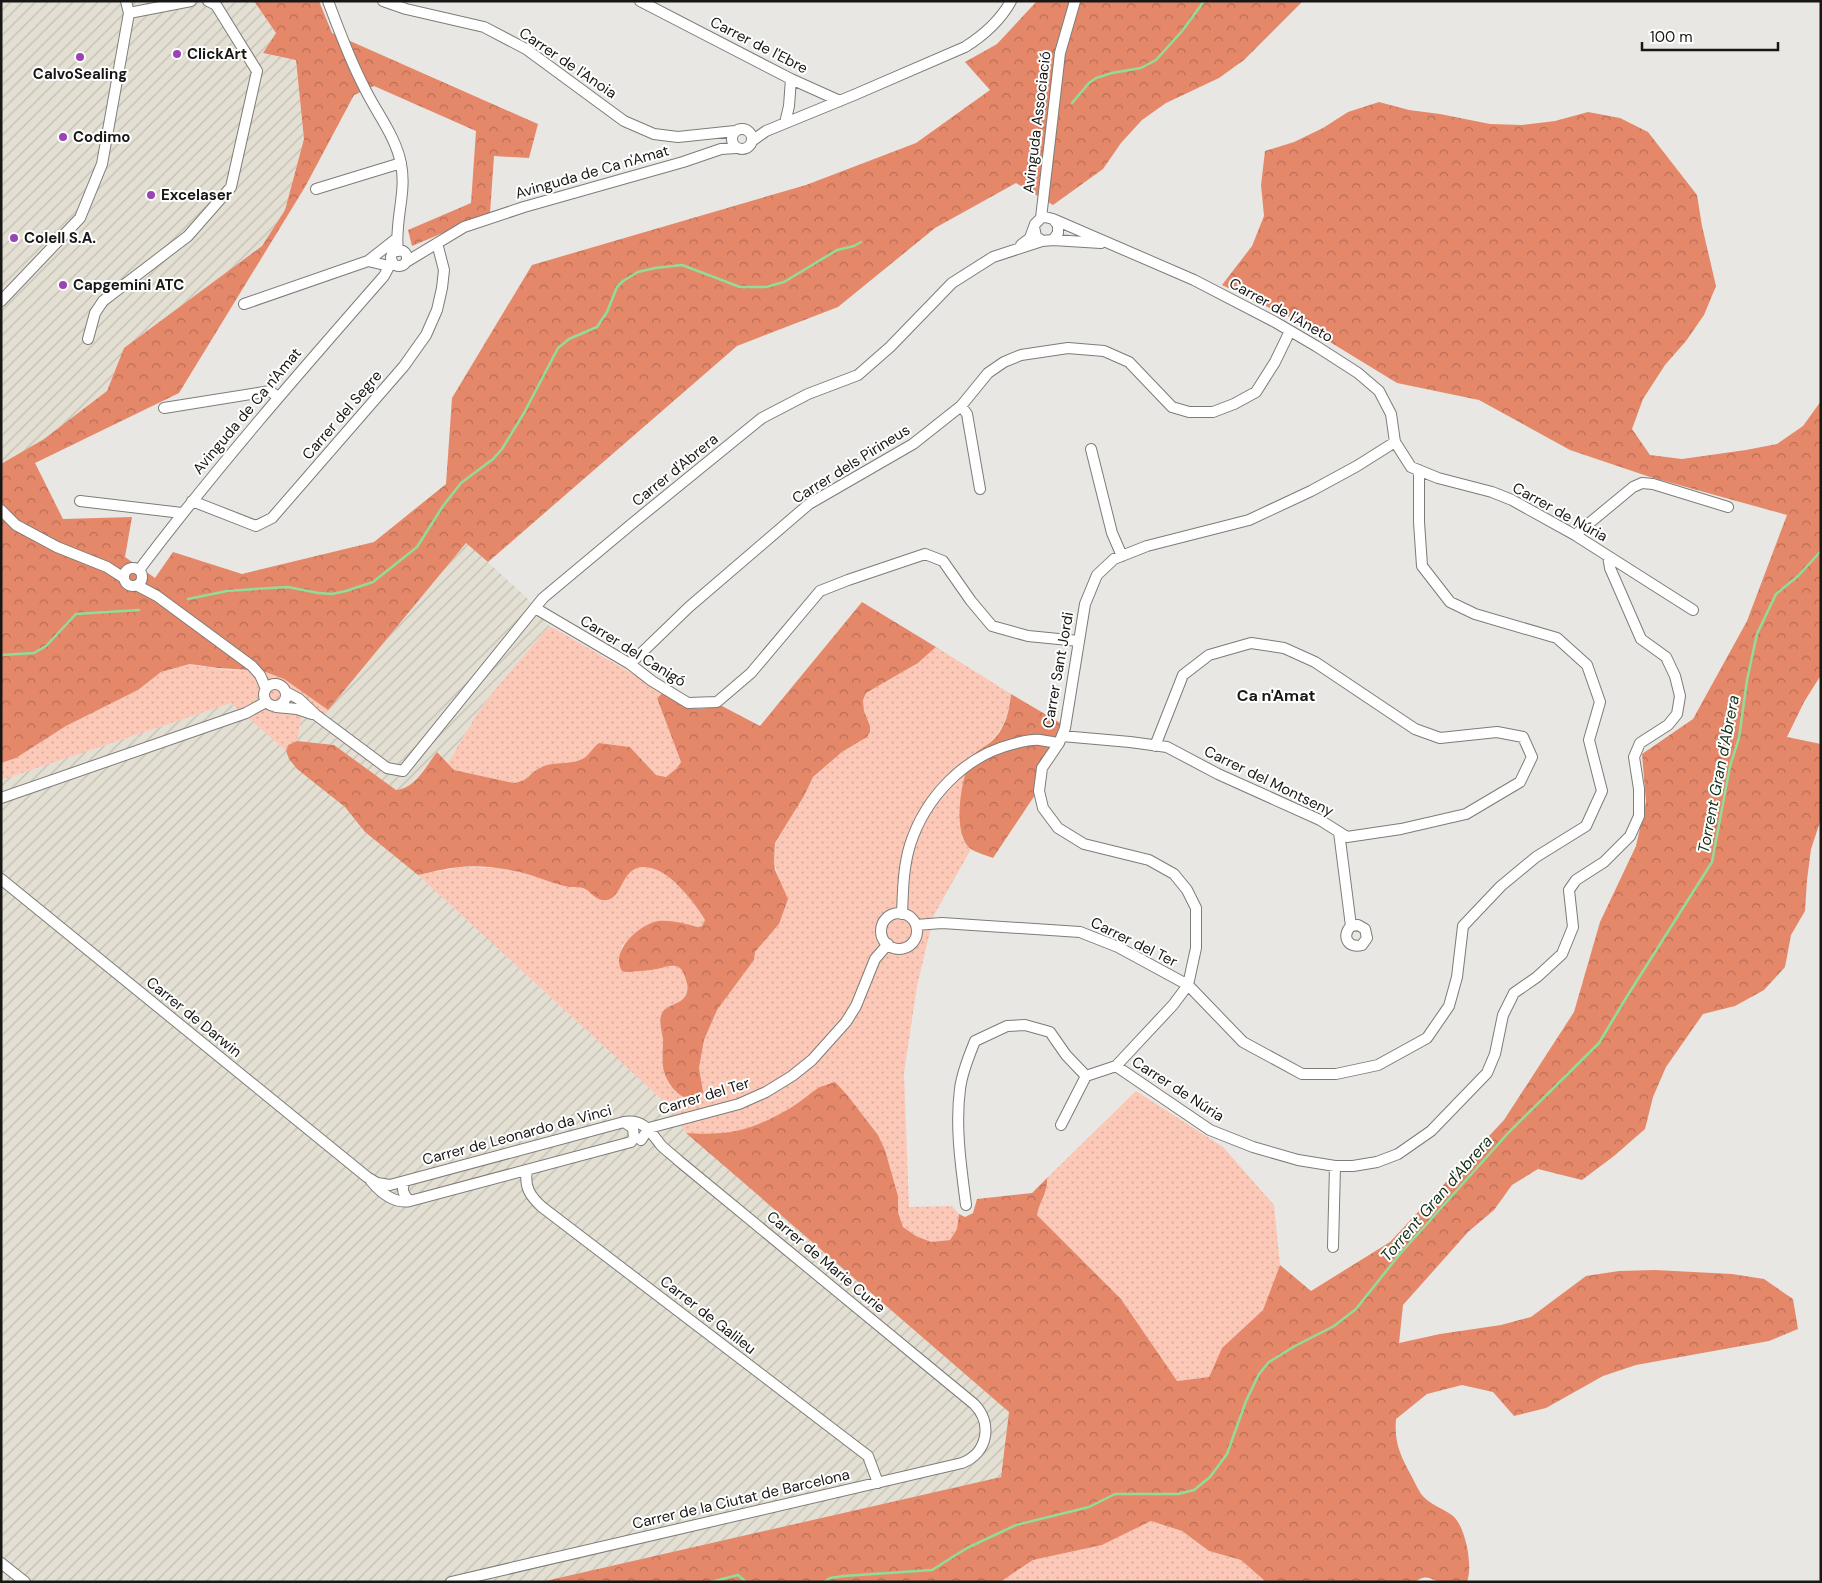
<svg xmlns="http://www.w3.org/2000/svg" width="1822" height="1583" font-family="'DM Sans',sans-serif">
	<defs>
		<pattern id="industrial-furrows" width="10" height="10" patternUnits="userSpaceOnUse" patternTransform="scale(1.25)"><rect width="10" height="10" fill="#e3dfd3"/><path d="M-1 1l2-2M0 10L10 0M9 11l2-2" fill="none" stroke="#c2bfb4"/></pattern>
		<pattern id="grass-dots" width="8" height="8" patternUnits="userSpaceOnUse" patternTransform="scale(1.25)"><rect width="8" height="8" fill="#fcc8b7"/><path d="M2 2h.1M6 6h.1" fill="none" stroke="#d7ab9c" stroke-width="1.8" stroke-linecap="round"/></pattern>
		<pattern id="forest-crowns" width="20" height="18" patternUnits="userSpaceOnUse" patternTransform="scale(1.25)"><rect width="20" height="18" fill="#e5886a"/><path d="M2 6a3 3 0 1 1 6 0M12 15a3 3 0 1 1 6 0" fill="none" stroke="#b96e56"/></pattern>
	</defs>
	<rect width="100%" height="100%" fill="#e9e7e3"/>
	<path fill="url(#industrial-furrows)" d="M 1,1 L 254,1 L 276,33 L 263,53 L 296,60 L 304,139 L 285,210 L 262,246 L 124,348 L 107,391 L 44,439 L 1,464 Z
		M 466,542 L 527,598 L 547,624 L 552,627 L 546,630 L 492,693 L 477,714 L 448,763 L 437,752 L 412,784 L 406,789 L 396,790 L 334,745 L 297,741 L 302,714 L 317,722 Z
		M 231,703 L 286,751 L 289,759 L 297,769 L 345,807 L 365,832 L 418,875 L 672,1109 L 686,1133 L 1009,1412 L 1001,1477 L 541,1582 L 1,1582 L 1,780 Z"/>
	<path fill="url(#grass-dots)" d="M 552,627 L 664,692 L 657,698 L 681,762 L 677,768 L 666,777 L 656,775 L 630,747 L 599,743 C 594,748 588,756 582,759 C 569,766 553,760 540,768 C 528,774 530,780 514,783 L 454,770 L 448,763 L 477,714 L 492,693 L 546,630 Z
		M 936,647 L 1011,694 C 1009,714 1003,731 987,745 L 962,837 L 971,849 L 934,915 L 917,986 L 904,1073 L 909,1207 L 952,1206 L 959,1214 L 957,1229 L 950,1240 L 931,1242 L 916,1236 L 903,1227 L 898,1212 L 898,1196 L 885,1150 L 878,1135 L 848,1096 L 820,1087 C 793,1108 760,1131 726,1134 C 712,1135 699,1134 686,1133 L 672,1109 L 418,875 L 461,867 L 497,868 L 521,872 L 566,887 L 582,887 L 614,896 C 621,888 624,873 634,868 C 659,857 695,901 705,920 L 702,926 L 698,927 L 673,922 L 659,921 L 646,925 L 622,946 L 619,965 L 626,972 C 636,971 647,971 657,969 C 672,966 682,960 687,981 C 688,988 687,995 683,999 C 676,1006 665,1006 661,1016 C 658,1024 663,1034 663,1043 C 663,1051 663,1058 663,1066 L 702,1092 L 699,1068 L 704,1040 L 717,1010 L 754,960 L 755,952 L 779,924 L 779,880 L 774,860 L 775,844 L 804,796 L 813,777 L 842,752 L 866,737 L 870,732 L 870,726 L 864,711 L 863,700 L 866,693 L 918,663 Z
		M 191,664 C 208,667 238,674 255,668 L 284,679 L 328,710 L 317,722 L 302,715 L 297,741 L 288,745 L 286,751 L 231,703 L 1,780 L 1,763 L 16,758 L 66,726 L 138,690 L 161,672 Z
		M 1136,1091 L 1223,1147 L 1274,1205 L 1280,1265 L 1263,1310 L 1222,1348 L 1209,1377 L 1176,1381 L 1121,1299 L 1037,1215 C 1040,1200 1048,1193 1047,1178 Z
		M 1151,1521 L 1182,1531 L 1209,1551 L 1241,1560 L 1266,1582 L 1000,1582 L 1033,1560 L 1102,1545 Z"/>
	<path fill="url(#forest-crowns)" d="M 254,1 L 319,1 L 332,33 L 538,124 L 529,158 L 494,156 L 490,213 L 412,246 L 408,230 L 471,203 L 476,131 L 374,86 L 354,95 L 305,187 L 179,393 L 35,463 L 63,519 L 132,517 L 125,557 L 155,578 L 173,552 L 242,574 L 374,542 L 446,484 L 452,398 L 532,265 L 806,185 L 916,143 L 990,90 L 965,62 L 997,44 L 1037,1 L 1303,1 L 1244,60 L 1219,78 L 1166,103 L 1142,120 L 1121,143 L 1103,169 L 1053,205 L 1016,183 L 935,228 L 838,307 L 737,346 L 488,562 L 466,543 L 328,710 L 284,679 L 255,668 L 249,670 L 218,668 L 190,664 L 161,672 L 138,690 L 66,726 L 16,758 L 1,763 L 1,464 L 44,439 L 107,391 L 124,348 L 262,246 L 285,210 L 304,139 L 296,60 L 263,53 L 276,33 Z
		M 1379,102 L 1409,110 L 1440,114 L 1490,124 L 1522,125 L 1555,121 L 1588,112 L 1620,118 L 1648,132 L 1697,195 L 1702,226 L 1716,286 L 1704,315 L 1686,341 L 1665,365 L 1643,399 L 1632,429 L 1650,455 L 1682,459 L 1746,450 L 1777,444 L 1803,426 L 1821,401 L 1821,675 L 1804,702 L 1787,737 L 1821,744 L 1821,819 L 1811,849 L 1807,880 L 1805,911 L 1791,935 L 1785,967 L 1764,990 L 1735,1006 L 1703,1014 L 1666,1067 L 1653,1097 L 1645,1129 L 1614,1156 L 1582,1180 L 1538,1169 L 1512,1185 L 1494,1210 L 1468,1232 L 1403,1305 L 1399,1343 L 1440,1334 L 1501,1325 L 1531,1317 L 1586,1276 L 1619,1271 L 1655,1270 L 1732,1274 L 1764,1279 L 1793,1299 L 1798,1329 L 1769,1341 L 1636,1365 L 1603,1376 L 1546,1408 L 1514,1416 L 1493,1392 L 1462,1385 L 1427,1394 L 1396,1419 C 1394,1444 1401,1456 1412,1477 C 1415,1483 1418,1489 1421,1494 C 1430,1505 1443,1508 1453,1516 C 1466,1527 1473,1567 1467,1582 C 1459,1582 1450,1583 1442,1582 C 1429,1580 1428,1573 1415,1582 L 1266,1582 L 1241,1560 L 1209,1551 L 1182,1531 L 1151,1521 L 1102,1545 L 1033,1560 L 1000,1582 L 541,1582 L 1001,1477 L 1009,1412 L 686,1133 C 731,1136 753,1130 792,1107 C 802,1101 811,1092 820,1087 C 825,1085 830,1084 835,1082 L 848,1096 L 878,1135 L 885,1150 L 898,1196 L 898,1212 L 903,1227 L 916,1236 L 931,1242 L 950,1240 L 957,1229 L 959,1214 L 965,1217 L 973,1213 L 977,1199 L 1032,1193 L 1047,1178 C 1048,1193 1040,1200 1037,1215 L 1121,1299 L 1177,1381 L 1209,1377 L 1222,1348 L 1263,1310 L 1280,1265 L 1311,1291 L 1390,1242 L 1504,1120 L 1574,1012 L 1600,922 L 1636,846 L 1646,802 L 1642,754 L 1693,719 L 1747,621 L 1787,515 L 1650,477 L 1570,450 L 1479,400 L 1397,383 L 1289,317 L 1222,285 L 1252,246 L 1264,216 L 1261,185 L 1265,151 L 1294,142 L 1323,128 L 1348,112 Z
		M 862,602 L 936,647 L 918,663 L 866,693 L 863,700 L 864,711 L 870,726 L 870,732 L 867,737 L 842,752 L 813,777 L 804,796 L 775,843 L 774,860 L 775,870 L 788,899 L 779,924 L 755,952 L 754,960 L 717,1010 L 704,1040 L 699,1068 L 703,1092 L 695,1098 C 692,1098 687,1098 684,1097 C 673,1092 664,1077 663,1066 C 662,1058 663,1048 663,1040 C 662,1031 658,1021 662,1013 C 667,1004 681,1005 686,995 C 688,990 688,985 686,980 C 681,960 671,966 657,969 C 647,971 636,971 626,972 L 622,971 C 609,951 641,923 659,921 C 672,920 685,924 698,927 L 702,926 L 705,920 C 696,904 672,874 654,869 C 618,857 626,904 602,900 C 594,899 590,890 583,888 C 577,886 570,888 564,886 C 549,882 535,876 520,872 C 502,868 478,865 460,867 C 446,868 432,872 418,875 L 365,832 L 345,807 L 297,769 L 289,759 L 286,751 L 288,745 L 297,741 L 334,745 L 396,790 C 415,789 426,766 437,752 L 454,770 L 514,783 C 530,780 528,774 540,768 C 553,760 569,766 582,759 C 589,756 592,748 599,743 L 630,747 L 656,775 L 666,777 L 677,768 L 681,762 L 657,698 L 664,692 C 687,708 691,713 720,705 L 760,726 Z
		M 1011,694 L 1062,724 L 1035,795 L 993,858 C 986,855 977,853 971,849 C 951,835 961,776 972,757 C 976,751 981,749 987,745 C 1004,733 1009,714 1011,694 Z"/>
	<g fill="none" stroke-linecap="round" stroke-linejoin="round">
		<path stroke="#91dd97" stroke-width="2.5" d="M 1072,103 L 1089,83 L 1096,78 L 1112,73 L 1141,68 L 1156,60 L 1183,30 L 1204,1
			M 188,599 L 227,591 L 270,588 L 288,587 L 318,593 L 332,594 L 346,591 L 373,582 L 417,547 L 443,506 L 461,483 L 493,459 L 502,449 L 524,413 L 558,348 L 569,339 L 597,327 L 607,312 L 617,287 L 623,281 L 638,272 L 655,268 L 682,265 L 740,287 L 766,287 L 784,282 L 837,250 L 854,246 L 861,242
			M 1,655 L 34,653 L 46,646 L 76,614 L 139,610
			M 711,1582 L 738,1575 L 746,1582
			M 824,1582 L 830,1578 L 844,1576 L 932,1570 L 967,1548 L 1016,1525 L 1089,1507 L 1115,1494 L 1178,1494 L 1194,1490 L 1210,1477 L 1227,1454 L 1246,1401 L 1259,1374 L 1269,1362 L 1295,1346 L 1334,1326 L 1356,1309 L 1399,1255 L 1509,1132 L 1599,1043 L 1626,998 L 1712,862 L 1730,766 L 1739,738 L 1747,680 L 1757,634 L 1776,594 L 1798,576 L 1821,551"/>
		<g stroke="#7d7c78" stroke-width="12">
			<path id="street" d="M 328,1 C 339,30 349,58 363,85 C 375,111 396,136 401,164 C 407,193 394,222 398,251
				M 383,1 L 406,9 L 484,27 L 526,49 L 624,121 L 654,134 L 678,137 L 735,131
				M 640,1 L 791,79 L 840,101
				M 129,13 L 191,1
				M 785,123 L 789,106 L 791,79
				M732 139a10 10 0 1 1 20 0a10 10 0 1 1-20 0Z
				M 752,141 L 766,131 L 854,95 L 965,47 C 984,35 1000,21 1011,1
				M 316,189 L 401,163
				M 1041,218 L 1060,53 L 1075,1
				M 1053,219 L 1194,280 L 1275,322 L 1316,346 L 1358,373 L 1379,391 L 1391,414 L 1395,442 L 1411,467 L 1438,478 L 1492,492 L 1512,500 L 1575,535 L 1608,556 L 1610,568 L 1641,639 L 1666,657 L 1675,676 L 1680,696 L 1677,714 L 1668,725 L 1640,743 L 1634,757 L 1639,789 L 1639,816 L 1630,836 L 1604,862 L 1576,880 L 1569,890 L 1573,927 L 1562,954 L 1537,977 L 1514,993 L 1503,1015 L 1495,1054 L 1487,1073 L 1431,1131 L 1398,1154 L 1377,1162 L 1353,1166 L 1335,1166 L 1298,1160 L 1253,1147 L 1210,1130 L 1116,1066
				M 1053,240 L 1101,243
				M 1021,245 L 1030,238 L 1035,224 L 1041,218 L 1045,217 L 1053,219 L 1058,225 L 1058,233 L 1053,240 L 1042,241 L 1036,236 L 1034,227
				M391 258a8 8 0 1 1 16 0a8 8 0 1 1-16 0Z
				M 368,261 L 396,239
				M 406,262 L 464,227 L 524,207 L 683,162 L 721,149 L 736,148
				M 1,301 L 80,218 L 102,164 L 129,13 L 126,1
				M 244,304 L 368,261 L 389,266
				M 88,339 L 95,313 L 103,301 L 188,236 L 231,187 L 257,71 L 216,5 L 208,1
				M 961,406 L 967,414 L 980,489
				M 164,408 L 270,391 L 278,397
				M 1091,449 L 1112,533 L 1122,556
				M 80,501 L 182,513
				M 192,501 L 256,526 L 272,518 L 404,366 L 426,335 L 437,310 L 442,288 L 444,270 L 437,243
				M 1,510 L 16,525 L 57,547 L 107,567 L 124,578
				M 1575,535 L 1633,487 L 1642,483 L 1653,484 L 1728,507
				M 1608,556 L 1693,610
				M124 577a9 9 0 1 1 18 0a9 9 0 1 1-18 0Z
				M 139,570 C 216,468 300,372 384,276 L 392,261
				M 138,586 L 157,596 L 252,666 L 260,675 L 266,689
				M 535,608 L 630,664 L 652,681 L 688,703 L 717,702 L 751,673 L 820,591 L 848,580 L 925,554 L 943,561 L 971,601 L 992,626 L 1028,636 L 1079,641
				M 630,664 L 689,607 L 809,504 L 913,444 L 961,406 L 988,373 L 1004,362 L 1021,355 L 1068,348 L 1104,351 L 1129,362 L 1172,407 L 1189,412 L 1213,412 L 1234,404 L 1256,392 L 1275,362 L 1290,331
				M264 695a11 11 0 1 1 22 0a11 11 0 1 1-22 0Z
				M 286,692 L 299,699 L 316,715 L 387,768 L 403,771 L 543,598 L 634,522 L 762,418 L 808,394 L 858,375 L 890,347 L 952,283 L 993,257 L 1042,241
				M 276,707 L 297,709 L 312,714
				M 1062,736 L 1130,742 L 1167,747 L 1218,774 L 1320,820 L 1347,837 L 1401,829 L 1466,814 L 1520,782 L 1532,757 L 1523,737 L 1497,732 L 1440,738 L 1415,729 L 1315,662 L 1284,648 L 1251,643 L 1209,655 L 1183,675 L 1155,746
				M 1,798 L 246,713 L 266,702
				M 1339,832 L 1351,926 C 1341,936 1348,949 1362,945 L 1367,938 L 1365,929 L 1358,925 L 1351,926
				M 1,879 L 367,1177 L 377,1183 L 390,1185 L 624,1122 C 643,1119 650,1131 660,1144 C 665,1150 673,1155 679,1161 L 974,1404 C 993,1423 988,1453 962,1463 L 451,1582
				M881 931a18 18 0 1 1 36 0a18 18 0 1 1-36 0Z
				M 902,914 C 903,891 903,868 910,845 C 925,798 964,756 1013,744 C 1021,742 1031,739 1040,740 C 1046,741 1052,742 1059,743
				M 916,925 L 942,923 L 1080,932 L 1118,947 L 1188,985 L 1243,1042 L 1302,1074 L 1336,1074 L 1378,1065 L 1427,1038 L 1449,1006 L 1457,977 L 1463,926 L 1501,886 L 1536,857 L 1586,826 L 1602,791 L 1589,740 L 1600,702 L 1587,665 L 1557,638 L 1475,614 L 1450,602 L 1422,566 L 1419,522 L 1419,470
				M 1086,1076 L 1116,1066 L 1173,1005 L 1188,985 L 1196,948 L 1196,908 L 1187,890 L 1174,874 L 1149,860 L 1084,844 L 1058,828 L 1043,808 L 1039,791 L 1042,768 L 1059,743 L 1065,728 L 1085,604 L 1097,575 L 1114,559 L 1147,546 L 1249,520 L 1311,491 L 1357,466 L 1395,442
				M 1061,1125 L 1086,1076
				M 641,1140 L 649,1128 L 739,1104 L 766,1092 L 792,1076 L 812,1060 L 846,1022 L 856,1006 L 875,959 L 888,944
				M 527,1170 C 524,1187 530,1196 542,1207 L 868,1456 L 878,1483
				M 371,1181 C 381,1193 394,1204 410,1201
				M 405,1181 C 401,1189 403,1195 410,1201 L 631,1142 L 634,1138 L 633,1128 L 624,1122
				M 966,1205 C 961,1166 955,1127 960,1089 C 962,1072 969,1056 975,1041 L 1007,1026 L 1025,1025 L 1050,1032 L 1066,1055 L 1086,1076
				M 1333,1247 L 1335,1166
				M 1,1563 L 25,1582"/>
		</g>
		<use href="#street" stroke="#fff" stroke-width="10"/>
	</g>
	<g fill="#9844b2" stroke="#fff" stroke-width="2">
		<circle cx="177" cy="54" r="5"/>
		<circle cx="80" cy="57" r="5"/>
		<circle cx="63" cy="137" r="5"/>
		<circle cx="151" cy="195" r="5"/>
		<circle cx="14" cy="238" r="5"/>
		<circle cx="63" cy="285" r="5"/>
	</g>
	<g text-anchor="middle" stroke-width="4" stroke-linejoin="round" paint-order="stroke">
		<g font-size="15" fill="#171715" stroke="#fff">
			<text transform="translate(759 45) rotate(27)" y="5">Carrer de l'Ebre</text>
			<text transform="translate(568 63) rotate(34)" y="5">Carrer de l'Anoia</text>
			<text transform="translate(1037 122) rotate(-83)" y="5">Avinguda Associació</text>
			<text transform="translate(592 172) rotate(-16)" y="5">Avinguda de Ca n'Amat</text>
			<text transform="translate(1281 310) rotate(29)" y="5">Carrer de l'Aneto</text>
			<text transform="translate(247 411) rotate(-50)" y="5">Avinguda de Ca n'Amat</text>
			<text transform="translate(342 415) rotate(-49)" y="5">Carrer del Segre</text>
			<text transform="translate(851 464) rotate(-32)" y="5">Carrer dels Pirineus</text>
			<text transform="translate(675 470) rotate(-39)" y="5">Carrer d'Abrera</text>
			<text transform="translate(1560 512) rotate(29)" y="5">Carrer de Núria</text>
			<text transform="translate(633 651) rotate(32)" y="5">Carrer del Canigó</text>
			<text transform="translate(1058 670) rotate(-80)" y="5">Carrer Sant Jordi</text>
			<text transform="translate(1269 781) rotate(26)" y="5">Carrer del Montseny</text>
			<text transform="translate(1134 942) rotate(26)" y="5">Carrer del Ter</text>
			<text transform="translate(194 1017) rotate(39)" y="5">Carrer de Darwin</text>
			<text transform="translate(1178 1089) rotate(33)" y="5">Carrer de Núria</text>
			<text transform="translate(704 1096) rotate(-17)" y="5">Carrer del Ter</text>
			<text transform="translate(517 1135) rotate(-15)" y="5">Carrer de Leonardo da Vinci</text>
			<text transform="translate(826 1262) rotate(40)" y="5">Carrer de Marie Curie</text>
			<text transform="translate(708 1315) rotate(38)" y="5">Carrer de Galileu</text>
			<text transform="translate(741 1499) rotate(-13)" y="5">Carrer de la Ciutat de Barcelona</text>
		</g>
		<g font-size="15" font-weight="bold" fill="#171715" stroke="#fff" text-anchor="start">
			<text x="187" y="59">ClickArt</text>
			<text x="80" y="79" text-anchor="middle">CalvoSealing</text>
			<text x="73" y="142">Codimo</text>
			<text x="161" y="200">Excelaser</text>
			<text x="24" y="243">Colell S.A.</text>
			<text x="73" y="290">Capgemini ATC</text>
		</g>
		<g font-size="16" font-weight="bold" fill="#171715" stroke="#fff">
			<text x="1276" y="701">Ca n'Amat</text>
		</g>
		<g font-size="16" font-style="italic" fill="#123116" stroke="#fff">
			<text transform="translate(1718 774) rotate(-79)" y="6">Torrent Gran d'Abrera</text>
			<text transform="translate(1436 1198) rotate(-49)" y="6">Torrent Gran d'Abrera</text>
		</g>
	</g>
	<rect width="1822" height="1583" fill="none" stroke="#171715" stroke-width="5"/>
	<path d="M1642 42v8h136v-8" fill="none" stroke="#171715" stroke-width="2.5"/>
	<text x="1650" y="42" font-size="15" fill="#171715" stroke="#ffffff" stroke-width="4" paint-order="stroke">100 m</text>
</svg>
